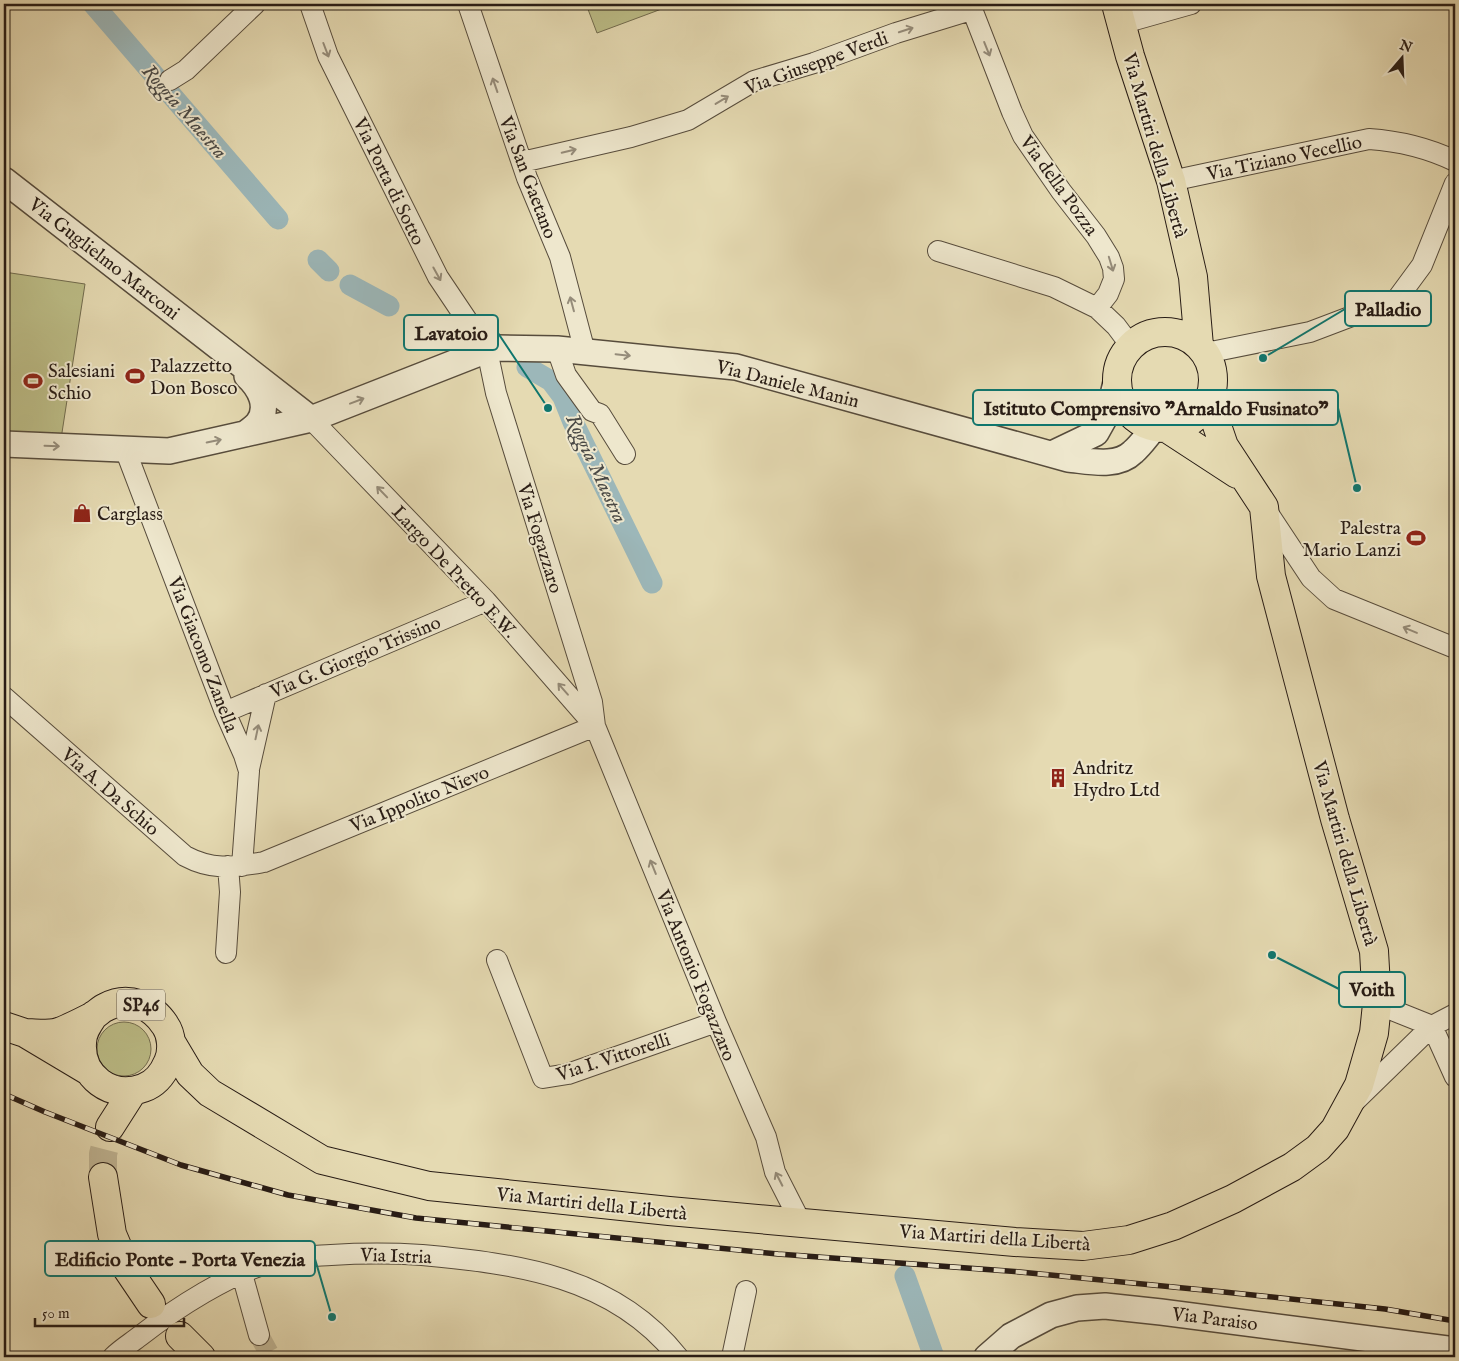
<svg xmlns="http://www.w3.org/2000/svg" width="1459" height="1361" font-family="'IM FELL English',serif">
	<rect width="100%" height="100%" fill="#e5dab2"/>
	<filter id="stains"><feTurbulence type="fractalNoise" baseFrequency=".004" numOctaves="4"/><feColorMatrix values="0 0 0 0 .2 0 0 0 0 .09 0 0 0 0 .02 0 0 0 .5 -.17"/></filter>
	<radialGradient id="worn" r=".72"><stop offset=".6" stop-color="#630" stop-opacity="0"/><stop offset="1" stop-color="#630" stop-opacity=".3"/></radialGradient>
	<path fill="#bcbd87" stroke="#726c4e" d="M 586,4 L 675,4 L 597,33 Z
		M 4,272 L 85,284 L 61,439 L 4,432 Z
		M97 1049a27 27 0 1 1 54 0a27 27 0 1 1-54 0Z"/>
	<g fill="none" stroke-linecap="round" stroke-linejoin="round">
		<path stroke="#9cb7b9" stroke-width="21" d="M 93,4 L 278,219
			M 318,260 L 329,271
			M 350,285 L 389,306
			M 527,367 L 551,381 L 563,397 L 573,422 L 652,583
			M 905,1276 L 934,1357"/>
		<path stroke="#bfb493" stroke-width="20" stroke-dasharray="20 10" stroke-linecap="butt" d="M 259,1335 L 271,1357"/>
		<path stroke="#bfb493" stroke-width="28" stroke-dasharray="28 14" stroke-linecap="butt" d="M 103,1177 L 103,1154 L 110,1127"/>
		<g stroke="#574c3c" stroke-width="22">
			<path id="minor" d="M 310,4 L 328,56 L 438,277 L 487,350 L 496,393 L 592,702 L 595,726 L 716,1022 L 766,1137 L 775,1172 L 801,1223
				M 468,4 L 527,178 L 560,257 L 585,352
				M 970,4 L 1012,112 L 1023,136 L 1061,191 L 1096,236 L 1109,257 L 1113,268 L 1114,279 L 1108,294 L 1097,308
				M 1120,24 L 1191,4
				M 170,80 L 186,70 L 255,4
				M 522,162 L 631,137 L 688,120 L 754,81 L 814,63 L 896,33 L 971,10
				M 1171,181 L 1369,139 C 1399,141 1428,148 1455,161
				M 938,251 L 1054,287 L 1097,308 L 1116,326 L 1131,346
				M 557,349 L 566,375 L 592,411 L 600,414 L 625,454
				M 1206,353 L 1310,332 L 1397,299 L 1422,265 L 1455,183
				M 311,419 L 486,601 L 595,726
				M 125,449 L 225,712 L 244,755 L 249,771 L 242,866
				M 1266,510 L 1311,578 L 1334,599 L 1455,648
				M 4,697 L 185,856 C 213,871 233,867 264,862 L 595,726
				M 225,712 L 486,601
				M 249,769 L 266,694
				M 226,953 L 230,892 L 228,866
				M 497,960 L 543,1078 L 568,1074 L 716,1022
				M 1377,1004 L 1432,1026 L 1455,1014
				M 1356,1100 L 1432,1026 L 1455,1077
				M 242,1274 L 259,1335
				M 113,1357 C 121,1349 131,1343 140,1336 C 176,1308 230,1273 275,1261 C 293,1256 313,1256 331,1255 C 363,1253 391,1253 422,1255 C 518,1264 614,1276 678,1357
				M 732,1357 L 746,1291"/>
		</g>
		<g stroke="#574c3c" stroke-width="28">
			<path id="tertiary" d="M 4,180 L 311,419
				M 245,434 C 249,431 255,427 258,423 C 270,407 260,388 247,376
				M 4,444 L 169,451 L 311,419 L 487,350 L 497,348 L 557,349 L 736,367 L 1068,459 C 1089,461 1117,468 1133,452 C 1141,445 1147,436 1154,428
				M 1052,454 L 1096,433 L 1110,408 L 1117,378
				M 987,1357 L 1011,1336 L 1051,1315 L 1077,1308 L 1105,1306 L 1161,1312 L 1455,1350"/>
		</g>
		<g stroke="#281c15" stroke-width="30">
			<path id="primary" d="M 1116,4 L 1130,56 L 1171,181 L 1193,277 L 1199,346
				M1117 380a48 48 0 1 1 96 0a48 48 0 1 1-96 0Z
				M 1168,429 L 1237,474
				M 4,1026 L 25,1033 L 87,1070
				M 25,1033 C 34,1033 46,1035 55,1033 C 64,1031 85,1020 93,1016 C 98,1013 101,1009 106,1007 C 128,995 152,1005 165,1025 C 172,1035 173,1051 168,1062 C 163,1074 155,1084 143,1088 C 111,1100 80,1076 82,1043 C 82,1032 88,1024 94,1015
				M 171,1042 L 190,1074 L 210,1093 L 322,1160 L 429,1186 L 669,1211 L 1015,1242 L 1083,1246 L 1129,1240 L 1173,1226 L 1233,1199 L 1292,1167 L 1318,1148 L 1335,1129 L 1359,1085 L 1374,1033 L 1377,1004 L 1374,951 L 1335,819 L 1271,576 L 1264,507 L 1224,446 L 1209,402
				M 110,1127 L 133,1091
				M 103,1177 L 112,1234 L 126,1267 L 151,1304
				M 180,1336 L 201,1357"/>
		</g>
		<use href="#minor" stroke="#eee7cd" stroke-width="20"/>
		<use href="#tertiary" stroke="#eee7cd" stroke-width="25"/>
		<use href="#primary" stroke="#e5dab2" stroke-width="28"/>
		<g stroke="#281c15" stroke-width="5.5">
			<path id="rail" d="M 4,1094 L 45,1112 L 181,1165 L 288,1195 L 416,1218 L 778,1254 L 1020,1272 L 1224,1292 L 1385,1309 L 1455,1321"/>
		</g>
		<use href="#rail" stroke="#eee7cd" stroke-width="4" stroke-dasharray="11" stroke-linecap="butt"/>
	</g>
	<defs><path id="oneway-shaft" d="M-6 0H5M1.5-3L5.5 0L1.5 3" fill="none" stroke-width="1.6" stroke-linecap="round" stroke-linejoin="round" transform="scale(1.25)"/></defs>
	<g stroke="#958c7a">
		<use href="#oneway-shaft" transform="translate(906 30) rotate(-18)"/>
		<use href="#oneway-shaft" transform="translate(987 49) rotate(68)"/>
		<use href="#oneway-shaft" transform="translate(326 50) rotate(69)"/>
		<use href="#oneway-shaft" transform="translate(495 85) rotate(-109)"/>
		<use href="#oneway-shaft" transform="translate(722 100) rotate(-31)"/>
		<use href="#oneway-shaft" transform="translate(569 151) rotate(-13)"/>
		<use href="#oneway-shaft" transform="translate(1111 264) rotate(73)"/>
		<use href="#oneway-shaft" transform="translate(437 274) rotate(61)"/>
		<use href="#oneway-shaft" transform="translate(572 304) rotate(-105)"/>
		<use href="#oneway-shaft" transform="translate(623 355) rotate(6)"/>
		<use href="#oneway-shaft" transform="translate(357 401) rotate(-21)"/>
		<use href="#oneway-shaft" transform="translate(214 441) rotate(-12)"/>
		<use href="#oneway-shaft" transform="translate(52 446) rotate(2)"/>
		<use href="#oneway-shaft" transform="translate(382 492) rotate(-134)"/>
		<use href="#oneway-shaft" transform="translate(1410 630) rotate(-157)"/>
		<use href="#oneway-shaft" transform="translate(563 689) rotate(-131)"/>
		<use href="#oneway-shaft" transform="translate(257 732) rotate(-78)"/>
		<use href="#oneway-shaft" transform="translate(653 867) rotate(-112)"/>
		<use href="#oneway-shaft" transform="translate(779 1179) rotate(-117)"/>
	</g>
	<defs>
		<g id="stadium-bare" transform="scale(1.5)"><path d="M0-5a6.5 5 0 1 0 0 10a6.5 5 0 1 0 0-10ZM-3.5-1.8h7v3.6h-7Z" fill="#8f2418" stroke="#eee7cd" stroke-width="2.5" paint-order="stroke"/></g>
		<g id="shop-bare" transform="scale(1.5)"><path d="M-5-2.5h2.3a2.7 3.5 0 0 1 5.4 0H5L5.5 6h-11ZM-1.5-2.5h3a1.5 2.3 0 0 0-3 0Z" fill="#8f2418" stroke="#eee7cd" stroke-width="2.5" paint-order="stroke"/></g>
		<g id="building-bare" transform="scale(1.5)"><path d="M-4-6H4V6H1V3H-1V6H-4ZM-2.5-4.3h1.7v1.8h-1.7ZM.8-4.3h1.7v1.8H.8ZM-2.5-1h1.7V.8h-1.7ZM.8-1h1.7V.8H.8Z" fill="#8f2418" stroke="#eee7cd" stroke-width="2.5" paint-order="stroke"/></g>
	</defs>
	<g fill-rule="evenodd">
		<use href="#stadium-bare" x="135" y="376"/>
		<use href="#stadium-bare" x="33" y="381"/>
		<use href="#shop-bare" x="82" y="513"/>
		<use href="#stadium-bare" x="1416" y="538"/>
		<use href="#building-bare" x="1058" y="778"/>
	</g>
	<g text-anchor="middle" stroke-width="4" stroke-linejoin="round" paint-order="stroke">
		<rect fill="#eee7cd" stroke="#63594c" stroke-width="1" x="117" y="989.5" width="48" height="31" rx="4"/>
		<g font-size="18" font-weight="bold" fill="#281c15">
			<text x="141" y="1011">SP46</text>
		</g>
		<g font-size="19" fill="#281c15" stroke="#eee7cd">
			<text transform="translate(816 62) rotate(-20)" y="7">Via Giuseppe Verdi</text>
			<text transform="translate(1156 145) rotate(74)" y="7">Via Martiri della Libertà</text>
			<text transform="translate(1284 157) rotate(-12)" y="7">Via Tiziano Vecellio</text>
			<text transform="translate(529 177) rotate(69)" y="7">Via San Gaetano</text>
			<text transform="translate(390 181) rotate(64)" y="7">Via Porta di Sotto</text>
			<text transform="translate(1060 185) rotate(54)" y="7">Via della Pozza</text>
			<text transform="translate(105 258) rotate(38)" y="7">Via Guglielmo Marconi</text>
			<text transform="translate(788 383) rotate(14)" y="7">Via Daniele Manin</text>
			<text transform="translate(541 538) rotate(73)" y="7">Via Fogazzaro</text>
			<text transform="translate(455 571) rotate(47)" y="7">Largo De Pretto E.W.</text>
			<text transform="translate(204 654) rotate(69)" y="7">Via Giacomo Zanella</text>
			<text transform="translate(355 656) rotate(-23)" y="7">Via G. Giorgio Trissino</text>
			<text transform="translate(111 791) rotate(41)" y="7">Via A. Da Schio</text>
			<text transform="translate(419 798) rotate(-22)" y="7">Via Ippolito Nievo</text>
			<text transform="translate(1346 853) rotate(74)" y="7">Via Martiri della Libertà</text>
			<text transform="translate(697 975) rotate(68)" y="7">Via Antonio Fogazzaro</text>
			<text transform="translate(613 1056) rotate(-18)" y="7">Via I. Vittorelli</text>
			<text transform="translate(592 1203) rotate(6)" y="7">Via Martiri della Libertà</text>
			<text transform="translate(995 1237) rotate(4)" y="7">Via Martiri della Libertà</text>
			<text transform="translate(396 1255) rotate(2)" y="7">Via Istria</text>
			<text transform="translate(1215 1318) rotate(7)" y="7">Via Paraiso</text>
		</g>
		<g font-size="19" fill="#281c15" stroke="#eee7cd" text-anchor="start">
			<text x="150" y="372">Palazzetto<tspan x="150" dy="22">Don Bosco</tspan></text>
			<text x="48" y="377">Salesiani<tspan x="48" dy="22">Schio</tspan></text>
			<text x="97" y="520">Carglass</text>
			<text x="1401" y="534" text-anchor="end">Palestra<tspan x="1401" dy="22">Mario Lanzi</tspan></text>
			<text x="1073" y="774">Andritz<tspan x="1073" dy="22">Hydro Ltd</tspan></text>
		</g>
		<g font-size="20" font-style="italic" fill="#4b4a46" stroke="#eee7cd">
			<text transform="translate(185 111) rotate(49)" y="7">Roggia Maestra</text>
			<text transform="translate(597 468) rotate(65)" y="7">Roggia Maestra</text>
		</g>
	</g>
	<path fill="none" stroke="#0f766e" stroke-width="2" d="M1263 358L1345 309M548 408L498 333M1357 488L1338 408M1272 955L1339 989M332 1317L315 1259"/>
	<g fill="#0f766e" stroke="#eee7cd" stroke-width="2">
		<circle cx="1263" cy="358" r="5"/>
		<circle cx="548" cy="408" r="5"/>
		<circle cx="1357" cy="488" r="5"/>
		<circle cx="1272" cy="955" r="5"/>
		<circle cx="332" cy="1317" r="5"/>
	</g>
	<g fill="#eee7cd" stroke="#0f766e" stroke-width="2">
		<rect x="1345" y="291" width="86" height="35" rx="5"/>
		<rect x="404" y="315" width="94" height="35" rx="5"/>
		<rect x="973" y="390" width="365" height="35" rx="5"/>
		<rect x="1339" y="972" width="66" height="35" rx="5"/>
		<rect x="45" y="1241" width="270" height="35" rx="5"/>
	</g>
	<g font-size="20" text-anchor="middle" font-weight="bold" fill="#281c15">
		<text x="1388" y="316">Palladio</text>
		<text x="451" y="340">Lavatoio</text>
		<text x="1156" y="415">Istituto Comprensivo "Arnaldo Fusinato"</text>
		<text x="1372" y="996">Voith</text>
		<text x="180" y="1266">Edificio Ponte - Porta Venezia</text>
	</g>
	<rect width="1459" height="1361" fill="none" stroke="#e5dab2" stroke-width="20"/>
	<rect x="5" y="5" width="1449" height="1351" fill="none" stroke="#281c15" stroke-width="2.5"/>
	<rect x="10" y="10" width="1439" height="1341" fill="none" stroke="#281c15"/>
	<g transform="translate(1402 58) rotate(19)" stroke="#eee7cd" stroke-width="4" paint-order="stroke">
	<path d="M0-4L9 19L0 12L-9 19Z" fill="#281c15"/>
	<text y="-8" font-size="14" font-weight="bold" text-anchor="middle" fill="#281c15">N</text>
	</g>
	<path d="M35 1318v8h149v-8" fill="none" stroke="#281c15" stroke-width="2.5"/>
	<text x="42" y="1318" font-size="15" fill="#281c15" stroke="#eee7cd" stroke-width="4" paint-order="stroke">50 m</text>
	<rect width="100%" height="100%" filter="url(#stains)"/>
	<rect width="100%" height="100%" fill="url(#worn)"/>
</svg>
